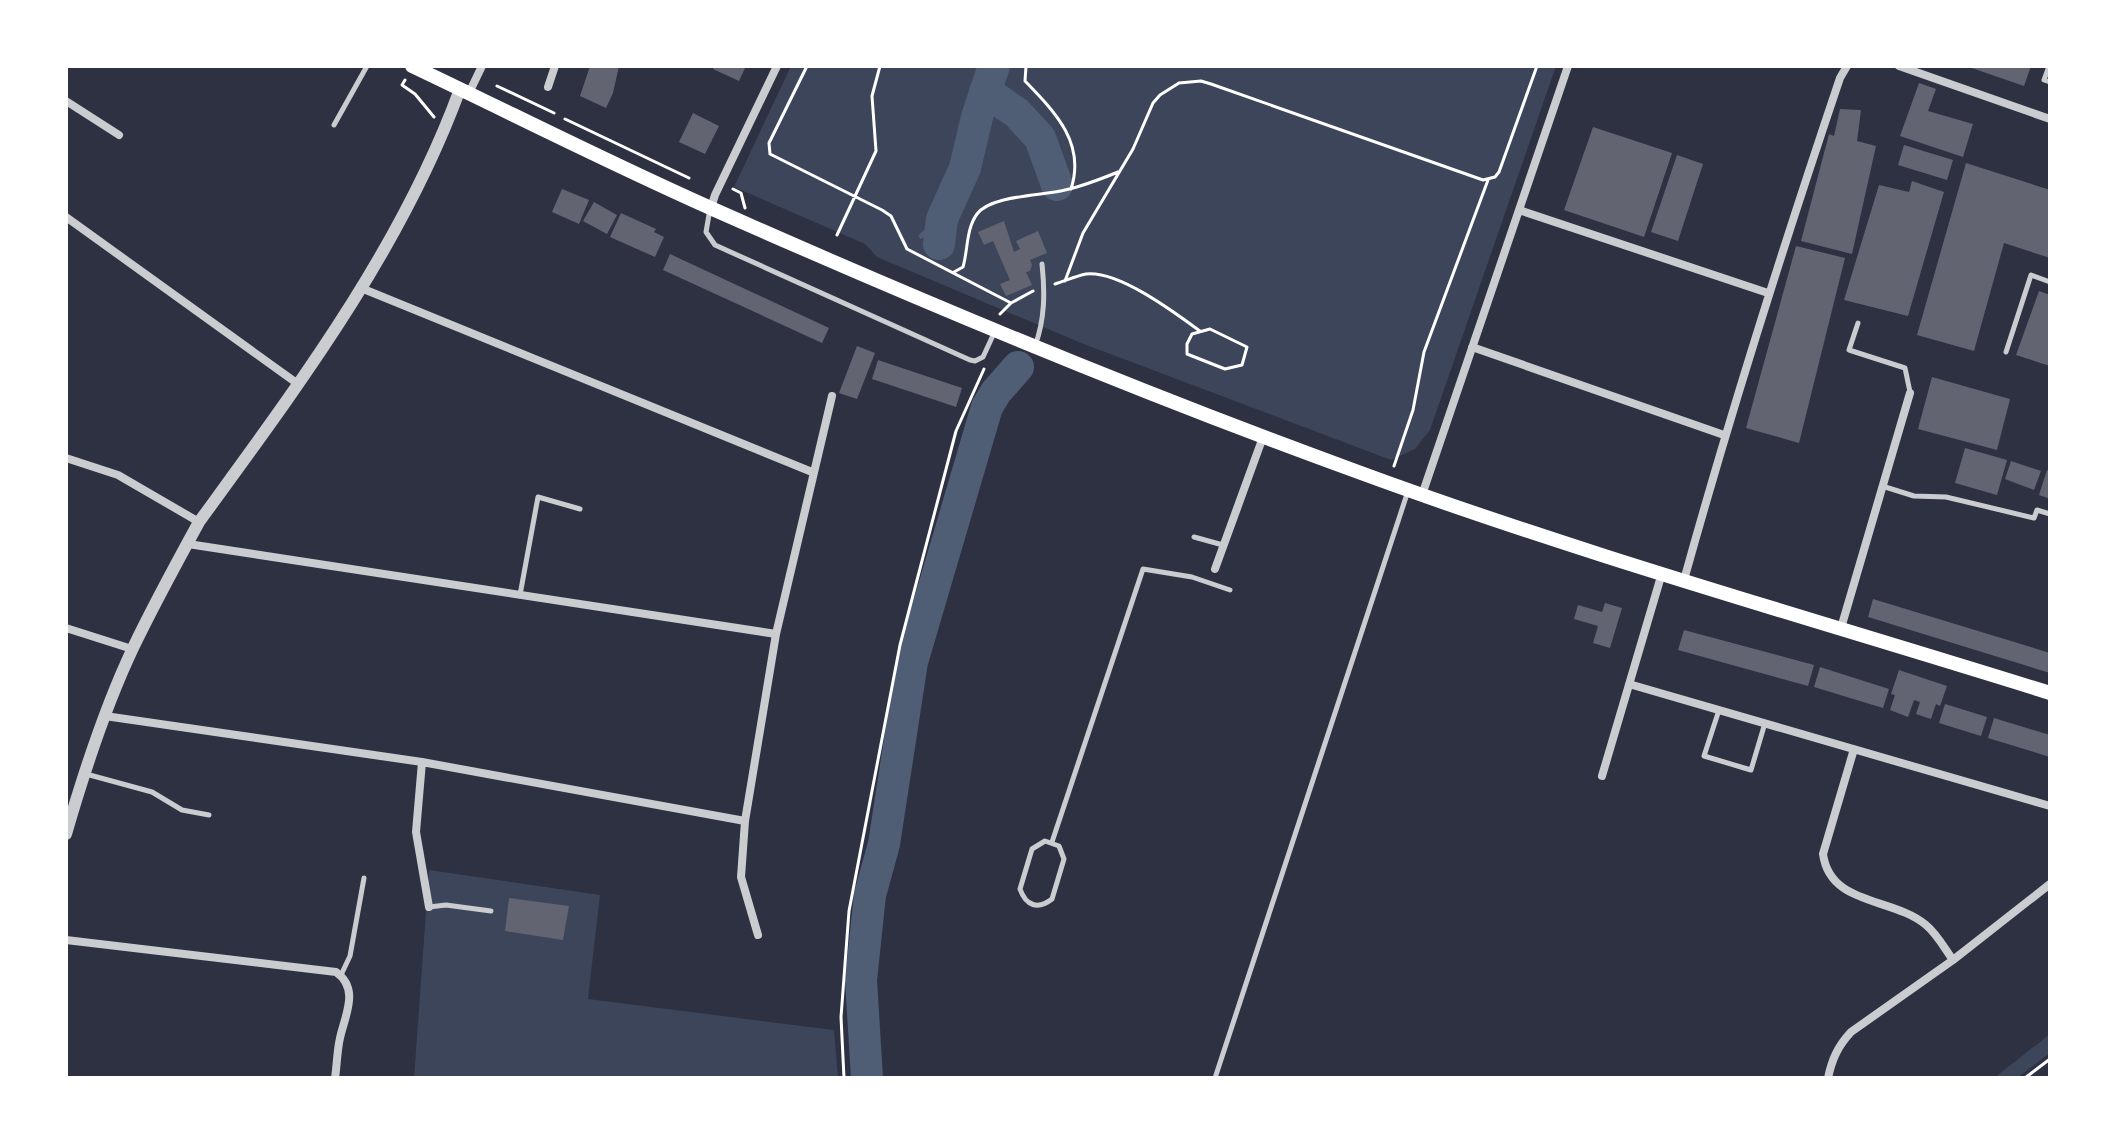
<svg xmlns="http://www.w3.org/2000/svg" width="2116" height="1144" font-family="'Fira Sans',sans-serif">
	<rect width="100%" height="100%" fill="#2d3142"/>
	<path fill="#3c4559" d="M 791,66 L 1556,66 L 1430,430 L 1415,449 L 1391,460 L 1081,343 L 877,257 L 865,244 L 734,187 Z
		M 429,870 L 600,895 L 588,999 L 834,1030 L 838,1078 L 414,1078 Z
		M 2050,1034 L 2050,1053 L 2017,1078 L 1994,1078 Z"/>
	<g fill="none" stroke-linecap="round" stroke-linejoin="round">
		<path stroke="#4f5d75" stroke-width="5" d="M 921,236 L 942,219"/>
		<path stroke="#4f5d75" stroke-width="32" d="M 985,91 L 1017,113 L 1040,138 L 1057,185
			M 939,244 L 942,219 L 965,168 L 977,117 L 994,66
			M 867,1078 L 861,980 L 870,895 L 884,844 L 912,662 L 987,407 L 996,392 L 1018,367"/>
	</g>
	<path fill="#626471" d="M 590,66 L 619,66 L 613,93 L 606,108 L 580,96 Z
		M 714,66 L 746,66 L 739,81 L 713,69 Z
		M 1966,66 L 2031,66 L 2024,86 Z
		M 1919,83 L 1936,89 L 1928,111 L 1973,124 L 1963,157 L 1900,136 Z
		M 1840,109 L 1861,110 L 1857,141 L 1876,146 L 1852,254 L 1801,241 L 1829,134 L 1834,136 Z
		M 693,113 L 719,126 L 705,154 L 679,142 Z
		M 1593,127 L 1672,153 L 1644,237 L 1564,210 Z
		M 1904,145 L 1953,160 L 1947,180 L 1898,165 Z
		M 1677,155 L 1703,164 L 1678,241 L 1651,232 Z
		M 1966,163 L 2050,190 L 2050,258 L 2004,243 L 1974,351 L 1917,335 Z
		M 1912,181 L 1944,192 L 1908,316 L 1844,300 L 1879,185 L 1909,192 Z
		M 562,189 L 589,200 L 579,224 L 552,212 Z
		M 594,202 L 617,215 L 607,234 L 583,221 Z
		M 621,213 L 656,229 L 654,232 L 664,237 L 655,257 L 610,237 Z
		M 1004,221 L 1014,252 L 1020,249 L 1016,241 L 1038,231 L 1047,253 L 1030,260 L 1032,265 L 1030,271 L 1026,272 L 1032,285 L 1006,296 L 1000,284 L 1010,280 L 993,241 L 984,245 L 978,232 Z
		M 1796,246 L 1845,258 L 1799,443 L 1746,428 Z
		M 670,254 L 829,328 L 822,343 L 663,270 Z
		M 2039,291 L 2050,295 L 2050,366 L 2016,355 Z
		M 857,346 L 875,353 L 857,399 L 839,393 Z
		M 878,360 L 962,388 L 956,407 L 872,379 Z
		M 1932,377 L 2010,399 L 1997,450 L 1918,429 Z
		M 1965,448 L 2007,460 L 1997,495 L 1955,483 Z
		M 2011,461 L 2041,471 L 2034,490 L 2005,479 Z
		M 2047,470 L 2050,471 L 2050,499 L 2039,495 Z
		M 1873,599 L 2050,653 L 2050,673 L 1868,617 Z
		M 1605,603 L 1622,608 L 1610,648 L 1593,643 L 1598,626 L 1574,619 L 1578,605 L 1602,612 Z
		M 1684,630 L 1814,665 L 1808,686 L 1678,650 Z
		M 1820,667 L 1889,689 L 1883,708 L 1814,687 Z
		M 1899,670 L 1947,686 L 1940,706 L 1936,704 L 1931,719 L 1916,714 L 1920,702 L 1914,700 L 1908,717 L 1890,710 L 1895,695 L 1891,694 Z
		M 1945,704 L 1987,717 L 1981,736 L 1939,723 Z
		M 1994,718 L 2050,735 L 2050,757 L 1988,738 Z
		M 509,898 L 569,906 L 563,940 L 505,931 Z"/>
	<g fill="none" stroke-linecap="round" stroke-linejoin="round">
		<path stroke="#fff" stroke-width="3" d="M 807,66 L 769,143 L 770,154 L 882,210 L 891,216 L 907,249 L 1011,303
			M 1026,66 L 1025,81 C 1055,112 1086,143 1071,189
			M 405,80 L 402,85 L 415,94 L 434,117
			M 497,86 L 554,113
			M 565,119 L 689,178
			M 733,189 L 741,193 L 745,208
			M 837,235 L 876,151 L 872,96 L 880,66
			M 954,272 L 963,267 C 968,250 966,229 977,214 C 991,195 1042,196 1065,190 C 1083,186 1101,179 1118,172
			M 1065,281 L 1083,233 L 1133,149 L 1153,103 L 1160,95 L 1179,83 L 1201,81 L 1211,84 L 1483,180 L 1495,177 L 1499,172 L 1537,66
			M 1055,284 C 1065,281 1076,276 1086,274 C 1118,270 1174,312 1200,331
			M 1000,314 L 1011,303 L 1033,291
			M 1210,329 L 1247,347 L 1242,365 L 1225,369 L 1187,354 L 1187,344 L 1192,334 Z
			M 1394,466 L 1413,410 L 1424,352 L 1488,180
			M 844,1078 L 841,1017 L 849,911 L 900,645 L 956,431 L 984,369
			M 2025,1078 L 2050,1059"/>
		<path stroke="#caccd0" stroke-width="5" d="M 2049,66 L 2044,80 L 2050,82
			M 334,125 L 367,66
			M 710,209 L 706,232 L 715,245 L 970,360 L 975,361 L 983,357 L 995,331
			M 1858,323 L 1849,350 L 1905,368 L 1910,392
			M 1035,346 C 1045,319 1045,292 1042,264
			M 2006,352 L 2031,275 L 2050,282
			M 1882,486 L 1914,496 L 1946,497 L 2034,518 L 2037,510 L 2050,514
			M 1194,537 L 1223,545
			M 520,595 L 538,497 L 580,509
			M 1719,710 L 1704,756 L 1751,770 L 1765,723
			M 86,774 L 152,792 L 182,810 L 209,815
			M 1045,841 L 1059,846 L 1064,859 L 1052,899 C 1038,910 1026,906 1020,889 L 1032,849 Z
			M 1052,842 L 1143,569 L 1192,577 L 1230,590
			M 429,907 L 446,905 L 491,911
			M 341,975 L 350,956 L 364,878
			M 1215,1078 L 1407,494"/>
		<path stroke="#caccd0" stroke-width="8" d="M 1899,66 L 2050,119
			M 548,87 L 555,66
			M 469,93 L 482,66
			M 66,101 L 119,135
			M 711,208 L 715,195 L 777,66
			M 1519,210 L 1768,293
			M 66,217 L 298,384
			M 361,288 L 812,472
			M 1472,347 L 1724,435
			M 66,458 L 118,475 L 199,522
			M 1422,495 L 1568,66
			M 188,544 L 776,634
			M 1215,569 L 1263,437
			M 1684,580 C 1731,411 1784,244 1840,78 L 1847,66
			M 66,628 L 132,649
			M 1841,628 L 1910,393
			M 1629,684 L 2050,806
			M 105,716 L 422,762 L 745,821
			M 1854,749 L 1823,854 C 1830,906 1893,897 1926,925 C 1937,934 1945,949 1953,960
			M 422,762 L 416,832 L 429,907
			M 1602,776 L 1662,573
			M 758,935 L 741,877 L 745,821 L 776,634 L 832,396
			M 66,940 L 336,972 C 360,989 345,1015 340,1038 C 337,1051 337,1065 335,1078
			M 1828,1078 C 1832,1059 1838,1046 1851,1032 L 1953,960 L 2050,884"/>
		<path stroke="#caccd0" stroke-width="12" d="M 66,834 C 84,772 105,707 133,648 C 153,606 176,564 199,522 C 298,386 402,248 460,89"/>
		<path stroke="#fff" stroke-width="14" d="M 412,66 C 513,114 613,165 715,210 C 927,304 1143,394 1361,473 C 1587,556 1820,621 2050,693"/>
	</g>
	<rect width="2116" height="1144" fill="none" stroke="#ffffff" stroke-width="136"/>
</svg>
